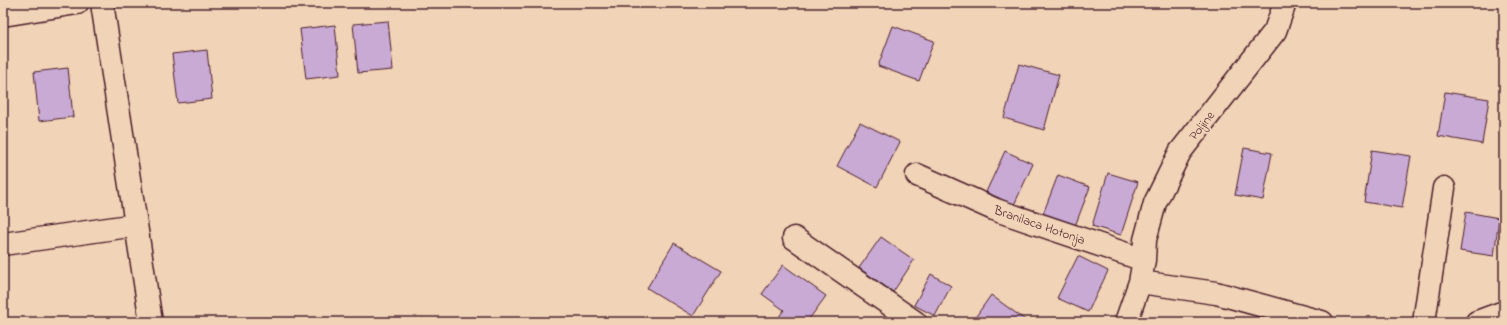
<svg xmlns="http://www.w3.org/2000/svg" width="1507" height="325" font-family="'Indie Flower',sans-serif">
	<rect width="100%" height="100%" fill="#f1d3b7"/>
	<filter id="ink" filterUnits="userSpaceOnUse"><feTurbulence type="fractalNoise" baseFrequency=".025" numOctaves="2"/><feDisplacementMap in="SourceGraphic" scale="8" xChannelSelector="R" yChannelSelector="G"/><feConvolveMatrix kernelMatrix="1 2 1 2 8 2 1 2 1" color-interpolation-filters="sRGB"/></filter>
	<g filter="url(#ink)">
		<path fill="#c9aad5" stroke="#4a1f2b" d="M 388,21 L 393,70 L 358,73 L 353,24 Z
			M 335,25 L 340,75 L 306,79 L 300,29 Z
			M 893,26 L 934,41 L 919,81 L 878,66 Z
			M 207,50 L 212,99 L 178,103 L 172,54 Z
			M 1019,64 L 1059,75 L 1044,130 L 1004,118 Z
			M 68,68 L 73,117 L 39,121 L 34,72 Z
			M 1445,92 L 1489,99 L 1482,144 L 1438,136 Z
			M 860,122 L 900,142 L 877,187 L 837,166 Z
			M 1244,148 L 1272,153 L 1263,200 L 1235,195 Z
			M 1372,150 L 1411,156 L 1402,208 L 1364,202 Z
			M 1005,151 L 1033,164 L 1014,205 L 986,192 Z
			M 1108,173 L 1138,182 L 1121,235 L 1092,226 Z
			M 1058,175 L 1090,187 L 1075,226 L 1043,214 Z
			M 1466,212 L 1499,218 L 1494,256 L 1460,251 Z
			M 881,237 L 914,260 L 893,292 L 859,268 Z
			M 674,243 L 721,271 L 693,316 L 647,288 Z
			M 1078,256 L 1108,271 L 1088,312 L 1057,298 Z
			M 783,265 L 826,296 L 807,322 L 775,322 L 784,310 L 762,294 Z
			M 931,274 L 951,286 L 935,316 L 914,305 Z
			M 991,295 L 1028,322 L 972,322 Z"/>
		<g fill="none" stroke-linecap="round" stroke-linejoin="round">
			<g stroke="#4a1f2b" stroke-width="25">
				<path id="minor" d="M 102,3 L 151,322
					M 3,15 L 77,3
					M 917,175 L 996,210 L 1144,260
					M 794,238 L 915,322
					M 3,244 L 136,225
					M 1140,282 L 1216,293 L 1322,322
					M 1126,322 L 1140,282 L 1144,260 L 1145,240 L 1155,203 L 1180,152 L 1275,31 L 1285,3
					M 1424,322 L 1444,188
					M 1477,322 L 1504,312"/>
			</g>
			<use href="#minor" stroke="#f1d3b7" stroke-width="22"/>
		</g>
	</g>
	<g text-anchor="middle" stroke-width="4" stroke-linejoin="round" paint-order="stroke">
		<g font-size="13" fill="#4a1f2b" stroke="#f1d3b7">
			<text transform="translate(1201 125) rotate(-52)" y="5">Poljine</text>
			<text transform="translate(1040 224) rotate(19)" y="5">Branilaca Hotonja</text>
		</g>
	</g>
	<rect width="1507" height="325" fill="none" stroke="#f1d3b7" stroke-width="16"/>
	<rect x="8" y="8" width="1491" height="309" fill="none" stroke="#4a1f2b" stroke-width="1.5" filter="url(#ink)"/>
</svg>
